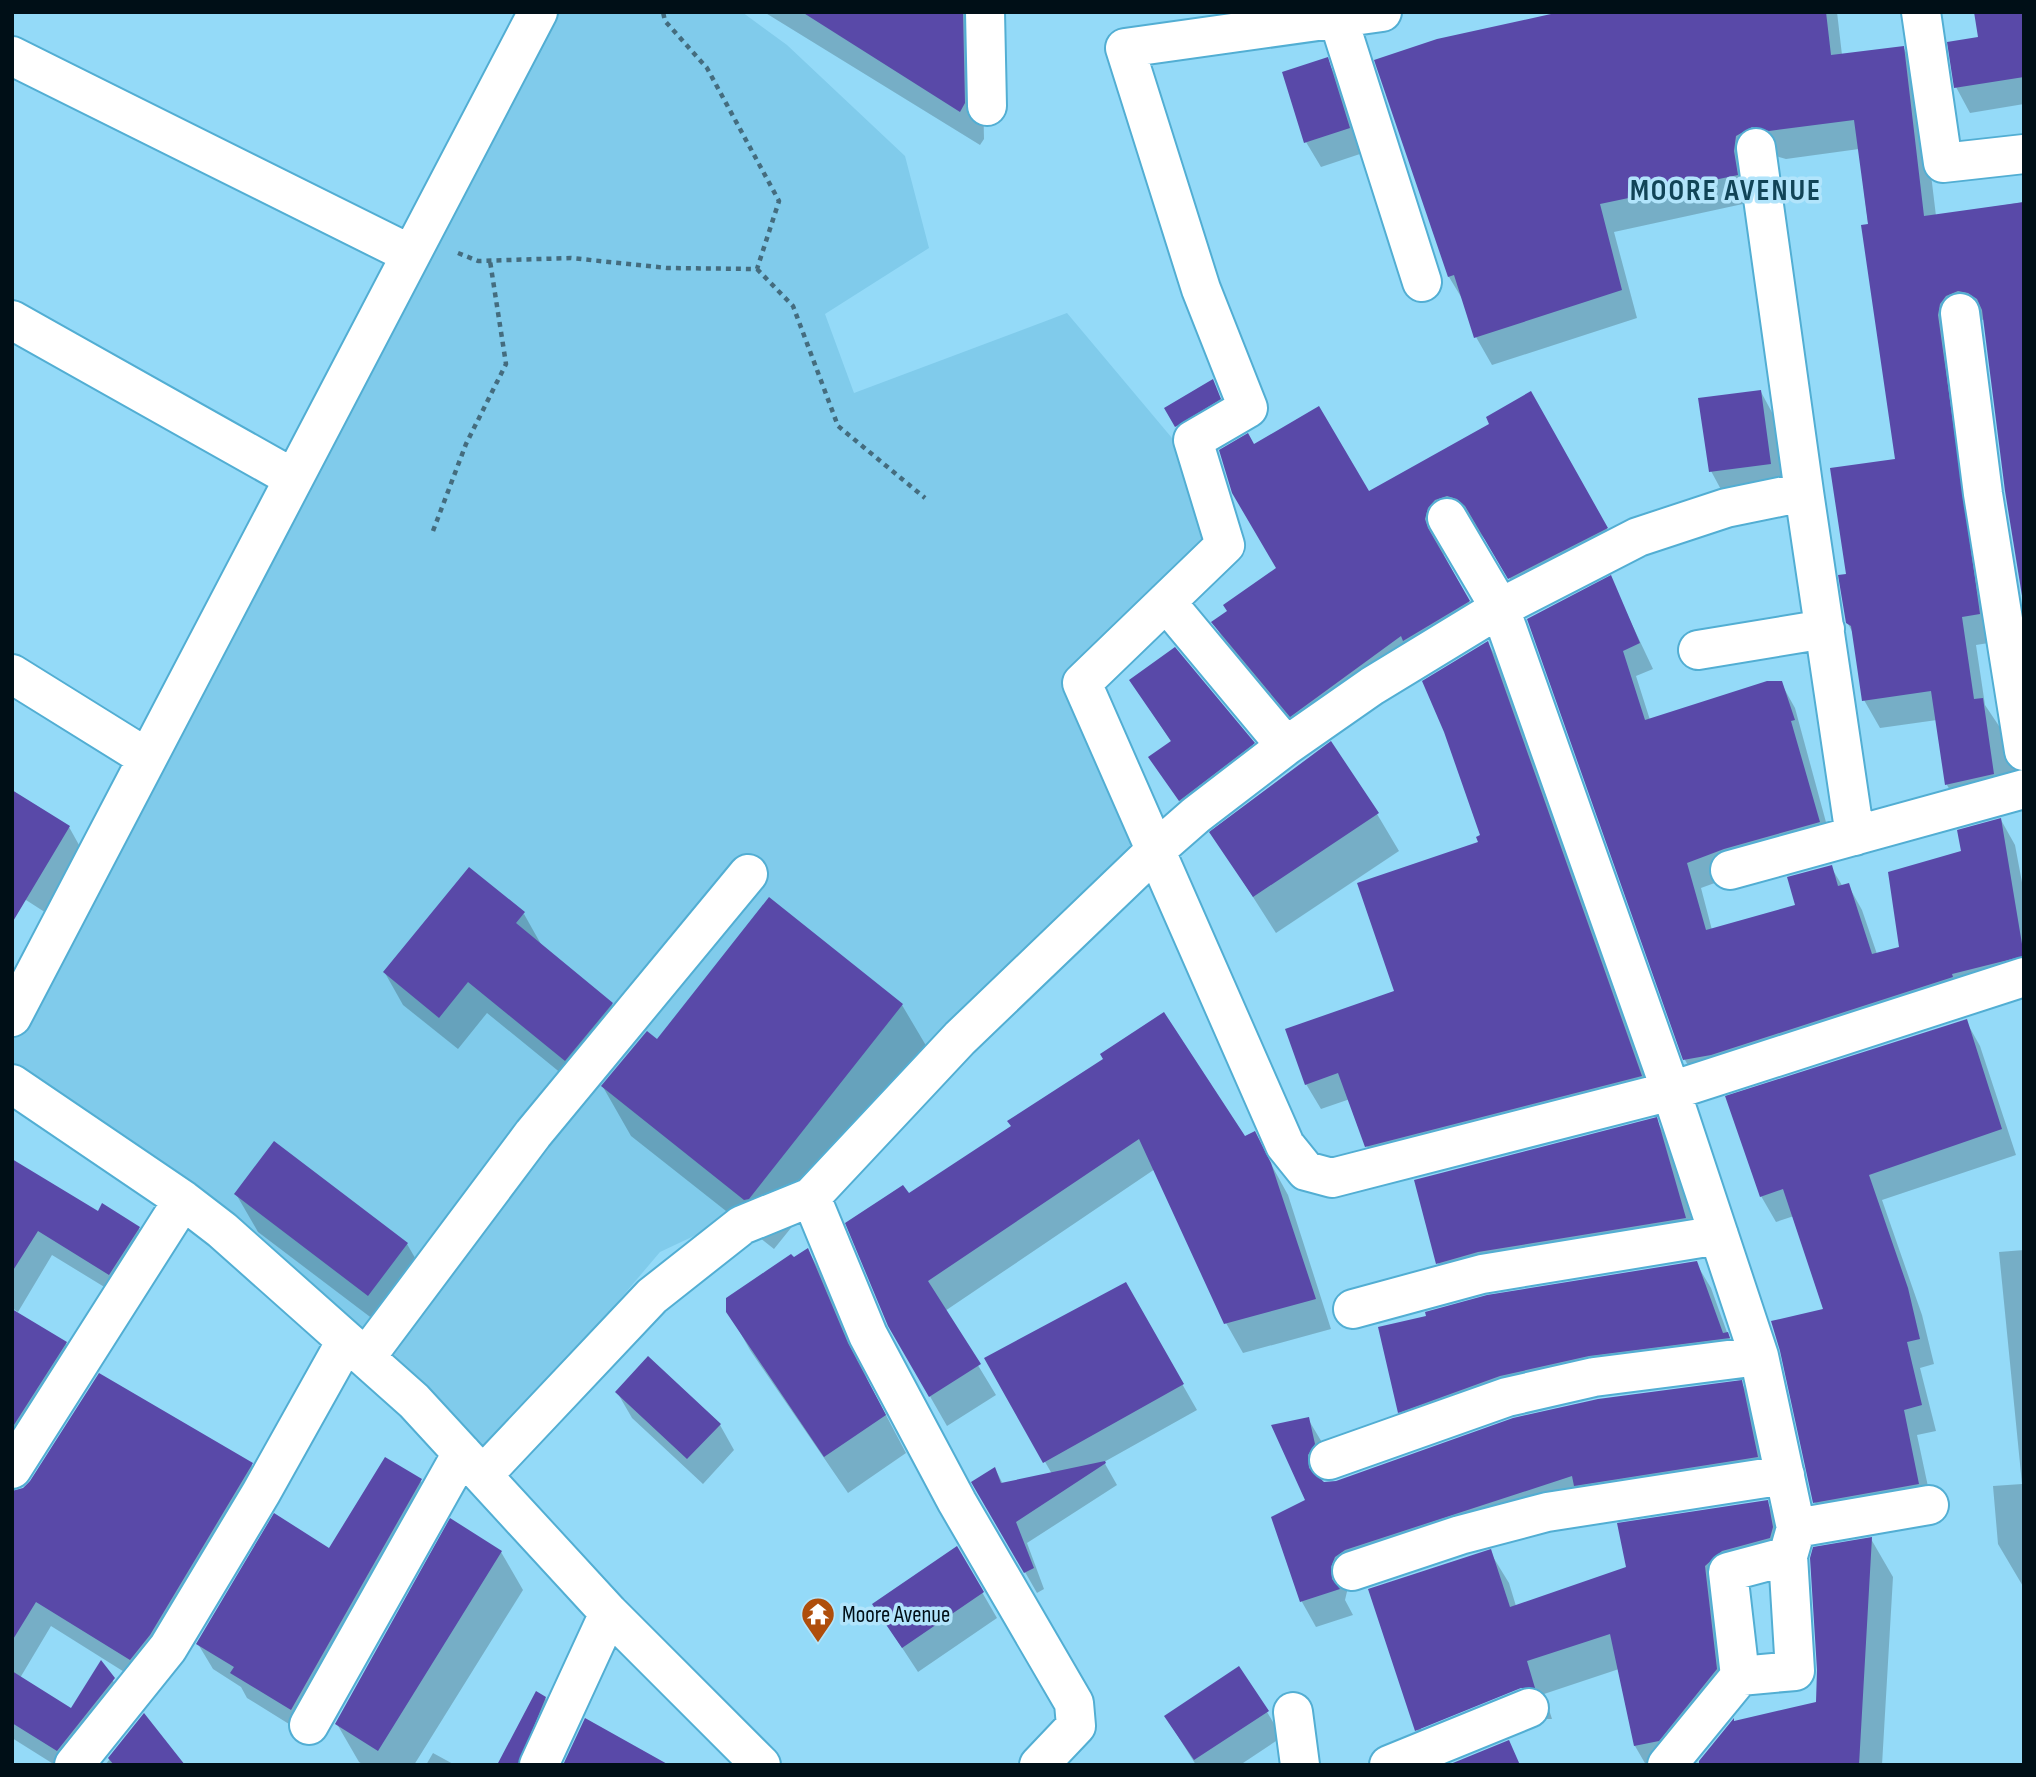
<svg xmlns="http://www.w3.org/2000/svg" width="2036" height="1777" font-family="'Sofia Sans Condensed',sans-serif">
	<rect width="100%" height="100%" fill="#94daf8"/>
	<path fill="#80cbeb" d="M 551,12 L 742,12 L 787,45 L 905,156 L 929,248 L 825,314 L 854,393 L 1067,313 L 1177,444 L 1209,545 L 1066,680 L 1144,832 L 802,1185 L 660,1252 L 483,1461 L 12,1075 L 12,1036 L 178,727 Z"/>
	<path fill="#0003" fill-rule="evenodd" d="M 764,12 L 992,12 L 982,48 L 984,139 L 980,145 Z
		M 1568,12 L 1837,12 L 1842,55 L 1903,47 L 1919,75 L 1936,216 L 2024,202 L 1985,320 L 1973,319 L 1995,642 L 1976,645 L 1985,705 L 2011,744 L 2017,779 L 1963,813 L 1947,785 L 1937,720 L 1880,728 L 1864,700 L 1853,633 L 1847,622 L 1897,460 L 1859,149 L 1786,159 L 1769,154 L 1752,202 L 1614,232 L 1637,318 L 1492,365 L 1476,337 L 1466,305 L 1449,277 L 1376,61 Z
		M 2024,12 L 2024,104 L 1970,113 L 1956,87 L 1980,39 Z
		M 1327,60 L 1341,85 L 1363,153 L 1321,167 L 1306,142 Z
		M 1213,382 L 1226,411 L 1184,439 L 1166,409 Z
		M 1761,392 L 1775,418 L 1785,489 L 1725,497 L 1711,471 Z
		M 1550,428 L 1626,563 L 1530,612 L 1487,541 L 1479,533 L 1467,530 L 1447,543 L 1444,555 L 1488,636 L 1422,669 L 1311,750 L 1233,657 L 1214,623 L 1278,569 L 1254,447 L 1368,494 Z
		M 1610,578 L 1653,669 L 1636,676 L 1650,720 L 1781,683 L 1795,708 L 1833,848 L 1739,874 L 1701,888 L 1712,930 L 1797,906 L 1831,867 L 1843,887 L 1848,885 L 1862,910 L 1877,954 L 1901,948 L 1963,853 L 2001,820 L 2015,845 L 2024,893 L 2024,984 L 1699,1085 L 1685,1060 Z
		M 1488,643 L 1502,668 L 1656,1101 L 1381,1172 L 1367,1146 L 1350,1099 L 1321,1109 L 1306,1084 L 1396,992 L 1480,843 Z
		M 1131,680 L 1253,744 L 1268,769 L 1195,825 L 1151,757 L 1172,743 Z
		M 1377,814 L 1399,851 L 1276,933 L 1212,833 Z
		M 69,827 L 88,861 L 54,918 L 12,891 Z
		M 770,900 L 902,1005 L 931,1054 L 774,1249 L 631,1136 L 603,1087 L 658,1042 Z
		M 524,914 L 542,946 L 612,1004 L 630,1036 L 584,1092 L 487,1013 L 458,1049 L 403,1005 L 385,973 Z
		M 1966,1021 L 1980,1046 L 2016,1155 L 1882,1200 L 1922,1315 L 1934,1364 L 1920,1368 L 1936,1431 L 1917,1435 L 1933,1510 L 1829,1528 L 1815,1502 L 1825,1310 L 1794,1216 L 1776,1222 L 1761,1196 Z
		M 1656,1119 L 1670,1145 L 1699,1244 L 1452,1289 L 1438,1263 Z
		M 1013,1127 L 1245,1138 L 1254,1133 L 1288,1195 L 1331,1329 L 1243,1353 L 1226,1323 L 1155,1169 L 945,1311 L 996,1395 L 947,1426 L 889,1325 L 908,1196 Z
		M 12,1171 L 98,1213 L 139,1228 L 153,1253 L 124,1299 L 52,1255 L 18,1312 L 12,1308 Z
		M 236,1194 L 407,1244 L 429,1282 L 390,1332 L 258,1232 Z
		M 808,1250 L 829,1288 L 869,1383 L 906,1453 L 848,1493 L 750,1350 L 728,1311 Z
		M 2024,1250 L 2024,1588 L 1998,1544 L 1993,1486 L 2022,1484 L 1999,1252 Z
		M 1696,1263 L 1711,1288 L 1728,1335 L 1742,1359 L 1414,1437 L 1399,1412 Z
		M 1125,1284 L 1197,1410 L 1104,1462 L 1117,1485 L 1027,1543 L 1044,1589 L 1037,1593 L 974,1483 L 995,1469 L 1003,1484 L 1052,1474 L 986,1359 Z
		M 12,1336 L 66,1343 L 80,1368 L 12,1476 Z
		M 1741,1382 L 1756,1408 L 1772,1482 L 1591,1510 L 1349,1583 L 1345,1600 L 1353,1615 L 1316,1627 L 1302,1602 L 1274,1518 L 1307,1501 L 1308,1419 L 1323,1444 L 1329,1470 L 1321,1482 L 1337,1482 Z
		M 617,1392 L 720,1425 L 734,1450 L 703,1484 L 632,1418 Z
		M 251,1464 L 266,1490 L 145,1685 L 51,1626 L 20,1678 L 72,1710 L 101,1663 L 129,1705 L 55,1765 L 12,1738 L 12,1492 Z
		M 421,1481 L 435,1506 L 305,1734 L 247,1698 L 241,1687 L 213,1669 L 198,1644 Z
		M 1767,1502 L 1785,1534 L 1740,1583 L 1735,1702 L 1683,1765 L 1646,1765 L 1635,1746 L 1619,1669 L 1544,1694 L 1552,1719 L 1540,1719 L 1435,1762 L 1417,1730 L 1490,1552 L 1509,1583 L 1516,1606 L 1628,1568 ZM 1528,1683 L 1530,1686 L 1421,1730 L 1421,1726 Z
		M 1871,1539 L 1893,1577 L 1882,1765 L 1701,1765 L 1817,1703 Z
		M 957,1549 L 997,1618 L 918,1672 L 874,1605 Z
		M 501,1552 L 523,1590 L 414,1765 L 364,1765 L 359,1762 L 337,1724 Z
		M 545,1698 L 557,1720 L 538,1765 L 499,1765 Z
		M 1267,1712 L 1282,1737 L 1240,1765 L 1196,1765 L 1166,1717 Z
		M 144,1716 L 183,1765 L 105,1765 Z
		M 433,1753 L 455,1765 L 426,1765 Z"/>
	<path fill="#5949a8" d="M 802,12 L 963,12 L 965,103 L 960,112 Z
		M 1560,12 L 1826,12 L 1831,55 L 1904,46 L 1924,216 L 2024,202 L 2024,608 L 2005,491 L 1982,310 L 1977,299 L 1968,293 L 1958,291 L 1946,296 L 1940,304 L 1938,315 L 1980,614 L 1962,617 L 1974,699 L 1983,698 L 1994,774 L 1945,785 L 1931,691 L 1862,701 L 1851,626 L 1846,623 L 1838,575 L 1846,574 L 1830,468 L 1895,459 L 1861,225 L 1868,224 L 1854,120 L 1769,131 L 1752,127 L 1736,136 L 1734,151 L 1738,175 L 1600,204 L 1622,290 L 1474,338 L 1454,275 L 1448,277 L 1374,60 L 1437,39 Z
		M 1974,12 L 2024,12 L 2024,77 L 1954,88 L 1947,42 L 1978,37 Z
		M 1328,57 L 1350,128 L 1304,143 L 1282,72 Z
		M 1213,379 L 1221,399 L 1175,427 L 1164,408 Z
		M 1761,390 L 1771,464 L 1709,472 L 1698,398 Z
		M 1531,391 L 1608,528 L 1508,579 L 1465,506 L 1457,499 L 1447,496 L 1435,500 L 1428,508 L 1425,519 L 1428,528 L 1470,601 L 1403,641 L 1401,636 L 1290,717 L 1211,622 L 1227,611 L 1223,605 L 1276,568 L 1232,493 L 1219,450 L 1248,433 L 1254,444 L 1319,406 L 1369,491 L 1489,424 L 1486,417 Z
		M 1611,575 L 1640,643 L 1623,651 L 1645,720 L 1767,681 L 1782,681 L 1795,720 L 1791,721 L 1820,822 L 1724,849 L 1687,863 L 1706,930 L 1795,905 L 1787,877 L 1832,865 L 1838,886 L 1849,883 L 1872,954 L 1899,947 L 1888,872 L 1961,851 L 1957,830 L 2001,818 L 2024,956 L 1952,974 L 1953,977 L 1711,1055 L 1683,1060 L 1527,619 Z
		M 1488,641 L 1642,1076 L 1365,1147 L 1338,1073 L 1305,1085 L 1285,1029 L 1394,991 L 1357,883 L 1478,842 L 1476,837 L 1480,835 L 1444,732 L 1422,681 Z
		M 1175,647 L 1255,743 L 1179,801 L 1148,757 L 1171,741 L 1129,680 Z
		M 1331,741 L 1379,813 L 1253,897 L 1209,832 Z
		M 12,790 L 70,826 L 12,923 Z
		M 469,867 L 525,912 L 516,923 L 613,1003 L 565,1061 L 468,982 L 439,1018 L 383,972 Z
		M 769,897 L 903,1004 L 749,1199 L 744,1200 L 601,1086 L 647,1031 L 657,1039 Z
		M 1164,1012 L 1245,1136 L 1255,1131 L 1271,1163 L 1316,1299 L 1224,1324 L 1139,1139 L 928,1281 L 981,1364 L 929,1397 L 888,1326 L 845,1223 L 903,1185 L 909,1193 L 1011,1126 L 1007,1121 L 1103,1059 L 1100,1054 Z
		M 1967,1019 L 2002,1129 L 1869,1175 L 1908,1288 L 1920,1339 L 1907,1342 L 1922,1405 L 1904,1410 L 1919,1484 L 1813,1503 L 1780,1351 L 1771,1321 L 1823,1309 L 1783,1189 L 1760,1197 L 1725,1096 Z
		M 1657,1117 L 1686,1218 L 1478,1252 L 1436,1264 L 1414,1180 Z
		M 274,1141 L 408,1243 L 368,1296 L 234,1194 Z
		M 12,1159 L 98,1211 L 102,1203 L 140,1227 L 109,1275 L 38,1231 L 12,1272 Z
		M 808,1248 L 848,1343 L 886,1415 L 824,1457 L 726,1312 L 726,1298 L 791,1254 L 794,1257 Z
		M 1697,1261 L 1723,1333 L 1728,1332 L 1730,1338 L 1589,1356 L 1500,1376 L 1398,1413 L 1378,1327 L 1426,1316 L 1425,1312 L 1487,1295 Z
		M 1126,1282 L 1184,1384 L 1043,1463 L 984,1358 Z
		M 12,1309 L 67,1342 L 12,1428 Z
		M 648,1356 L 721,1424 L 687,1459 L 615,1392 Z
		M 99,1373 L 253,1463 L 150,1635 L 130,1660 L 36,1602 L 12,1641 L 12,1491 L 23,1488 L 30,1481 Z
		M 1742,1380 L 1758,1457 L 1574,1486 L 1572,1476 L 1345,1550 L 1335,1557 L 1331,1567 L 1332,1579 L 1340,1589 L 1300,1602 L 1271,1517 L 1305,1500 L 1271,1425 L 1309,1417 L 1315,1444 L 1308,1455 L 1309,1468 L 1324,1482 L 1336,1481 L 1513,1418 L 1598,1399 Z
		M 385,1457 L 422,1479 L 291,1710 L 230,1673 L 234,1667 L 196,1644 L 274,1513 L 329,1548 Z
		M 1105,1461 L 1106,1463 L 1016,1522 L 1034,1568 L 1024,1573 L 971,1482 L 995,1467 L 1001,1483 Z
		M 1768,1500 L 1773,1527 L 1770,1538 L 1722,1551 L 1705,1566 L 1717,1669 L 1659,1741 L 1634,1746 L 1610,1634 L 1527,1661 L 1535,1688 L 1521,1688 L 1415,1731 L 1368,1589 L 1491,1549 L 1510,1607 L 1626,1567 L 1617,1523 Z
		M 450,1518 L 502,1551 L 378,1751 L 335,1724 Z
		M 1872,1537 L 1859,1765 L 1699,1765 L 1699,1761 L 1734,1718 L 1734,1721 L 1816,1702 L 1817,1670 L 1810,1558 L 1813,1547 Z
		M 957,1546 L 984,1592 L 902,1648 L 872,1604 Z
		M 101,1660 L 115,1678 L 57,1751 L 12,1723 L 12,1671 L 71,1708 Z
		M 1239,1666 L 1269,1711 L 1194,1760 L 1164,1716 Z
		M 536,1691 L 546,1697 L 518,1765 L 497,1765 Z
		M 144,1713 L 185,1765 L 114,1765 L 108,1758 Z
		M 585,1718 L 669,1765 L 563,1765 Z
		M 1509,1740 L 1520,1765 L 1448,1765 Z"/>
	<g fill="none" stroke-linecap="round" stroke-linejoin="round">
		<g stroke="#52aed3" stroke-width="42">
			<path id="minor" d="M 985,12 L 987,106
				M 1382,12 L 1125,48 L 1201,289 L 1248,408 L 1193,440 L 1225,545 L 1082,683 L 1285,1145 L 1306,1171 L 1332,1178 L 1671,1091 L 2024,977
				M 1921,12 L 1943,163 L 2024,154
				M 1338,18 L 1422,282
				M 12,56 L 410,254
				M 1960,313 L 1983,494 L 2024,751
				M 12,320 L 293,478
				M 1804,492 L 1855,836
				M 1447,518 L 1500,608 L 1671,1091 L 1759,1356 L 1796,1528 L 1929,1505
				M 1166,602 L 1286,746
				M 1698,650 L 1825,629
				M 12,674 L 147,758
				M 1730,870 L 2024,789
				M 12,1017 L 538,12
				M 12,1084 L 183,1200 L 222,1230 L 414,1401 L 609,1613 L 761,1765
				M 811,1197 L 868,1335 L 957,1502 L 1074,1703 L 1076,1726 L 1039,1765
				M 1353,1309 L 1482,1274 L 1719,1235
				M 366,1357 L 533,1134 L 748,874
				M 1329,1460 L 1507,1397 L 1594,1377 L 1759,1356
				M 12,1469 L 183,1200
				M 483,1475 L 652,1296 L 742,1225 L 811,1197 L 960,1038 L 1156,850 L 1196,815 L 1286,746 L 1372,686 L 1500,608 L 1638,537 L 1726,508 L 1804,492 L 1756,148
				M 1352,1571 L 1460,1535 L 1547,1512 L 1785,1475
				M 1740,1676 L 1795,1671 L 1788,1556
				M 1293,1712 L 1300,1765
				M 309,1725 L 462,1453
				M 74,1765 L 168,1648 L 261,1493 L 346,1341
				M 539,1765 L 609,1613
				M 1389,1765 L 1529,1708
				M 1667,1765 L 1740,1676 L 1728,1572 L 1788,1556 L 1796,1528"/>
		</g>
		<path stroke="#446c7e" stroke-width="4.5" stroke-dasharray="5 5" stroke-linecap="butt" d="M 458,253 L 478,261 L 571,258 L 667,268 L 757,269 L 779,201 L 707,68 L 665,21 L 663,12
			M 757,269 L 793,306 L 838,426 L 925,498
			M 433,531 L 466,444 L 506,364 L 490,261"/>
		<use href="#minor" stroke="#fff" stroke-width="38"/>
	</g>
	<defs>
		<g id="temple-pin" transform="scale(1.75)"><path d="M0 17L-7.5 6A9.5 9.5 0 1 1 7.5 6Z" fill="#af4e0b" stroke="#b1e4fb"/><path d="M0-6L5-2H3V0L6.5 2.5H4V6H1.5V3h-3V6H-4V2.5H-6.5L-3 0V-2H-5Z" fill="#fff"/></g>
	</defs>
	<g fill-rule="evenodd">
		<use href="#temple-pin" x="818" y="1614"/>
	</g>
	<g text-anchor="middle" stroke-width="7" stroke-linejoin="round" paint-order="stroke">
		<g font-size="23" fill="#000f17" stroke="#b1e4fb" text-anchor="start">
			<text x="842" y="1622">Moore Avenue</text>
		</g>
		<g font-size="30" font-weight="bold" letter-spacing="2" fill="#114457" stroke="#b1e4fb">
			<text x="1726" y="200">MOORE AVENUE</text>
		</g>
	</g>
	<rect width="2036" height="1777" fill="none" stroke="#000f17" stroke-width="28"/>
</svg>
